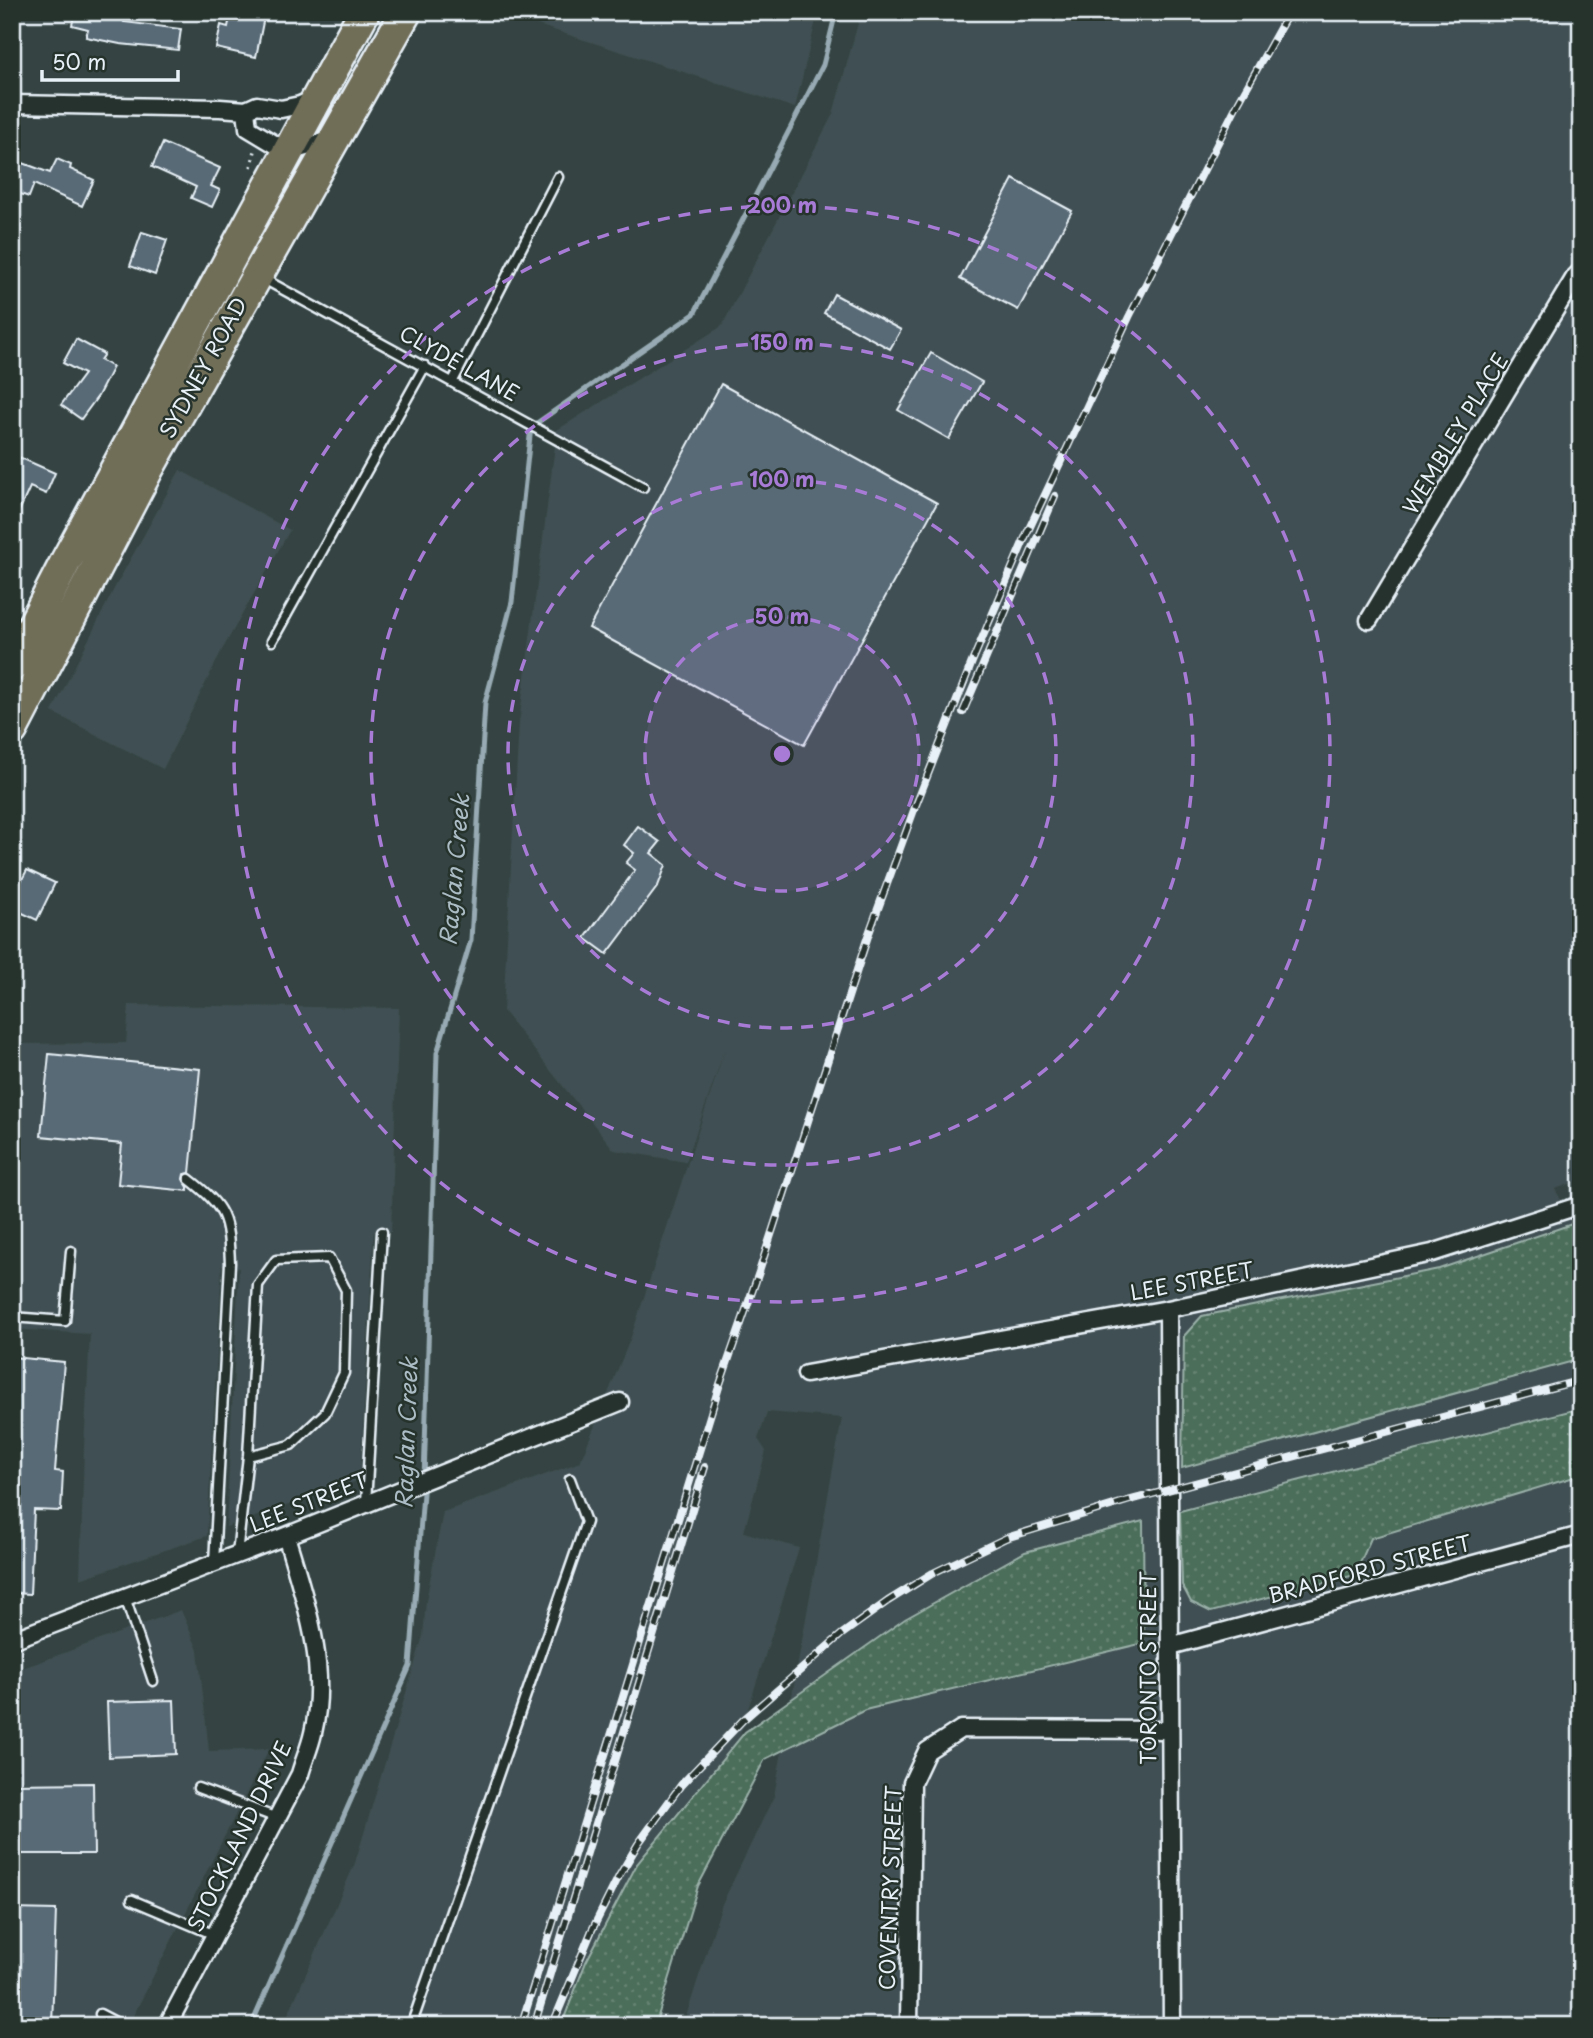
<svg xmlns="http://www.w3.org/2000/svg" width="1593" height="2038" font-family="'Playpen Sans',sans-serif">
	<defs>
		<pattern id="grass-dots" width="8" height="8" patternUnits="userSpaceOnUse" patternTransform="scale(1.75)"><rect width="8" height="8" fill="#4c6e5a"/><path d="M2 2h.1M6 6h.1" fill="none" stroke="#668372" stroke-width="1.8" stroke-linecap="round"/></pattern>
	</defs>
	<rect width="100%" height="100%" fill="#354443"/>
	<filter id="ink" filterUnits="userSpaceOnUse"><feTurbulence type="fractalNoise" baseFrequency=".0143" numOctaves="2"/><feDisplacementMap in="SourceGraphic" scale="14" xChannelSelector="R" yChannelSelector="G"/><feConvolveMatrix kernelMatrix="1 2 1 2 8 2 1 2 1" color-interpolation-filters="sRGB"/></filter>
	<g filter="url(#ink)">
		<path fill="#404f52" d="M 498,12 L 818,12 L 795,108 Z
			M 861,12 L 1581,12 L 1581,1180 L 1555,1189 L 1581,1236 L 1581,2026 L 683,2026 L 722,1904 L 774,1796 L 842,1418 L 767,1412 L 758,1439 L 766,1451 L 744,1532 L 799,1548 L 648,2026 L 283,2026 L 355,1863 L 423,1636 L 426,1601 L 443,1512 L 580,1462 L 631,1337 L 725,1049 L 686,1162 L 614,1150 L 503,1011 L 519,723 L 557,430 L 722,326 L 833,114 Z
			M 180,470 L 290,530 L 222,650 L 163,769 L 52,712 L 115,587 Z
			M 129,1005 L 399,1008 L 391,1232 L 374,1232 L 360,1480 L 226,1527 L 239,1268 L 222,1266 L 207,1536 L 80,1579 L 84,1447 L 90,1334 L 12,1329 L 12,1044 L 126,1043 Z
			M 181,1610 L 198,1650 L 209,1751 L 269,1749 L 128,2026 L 12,2026 L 12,1672 Z"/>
		<path fill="url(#grass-dots)" stroke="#9ab0a9" stroke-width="2" d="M 1581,1221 L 1581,1359 L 1182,1468 L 1184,1336 L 1202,1316 L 1439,1269 Z
			M 1581,1408 L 1581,1475 L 1371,1538 L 1355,1575 L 1211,1612 L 1191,1602 L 1182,1585 L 1180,1511 Z
			M 1143,1521 L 1144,1643 L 865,1710 L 765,1759 L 698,1886 L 655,2026 L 561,2026 L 586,1962 L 637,1864 L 745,1732 L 905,1619 L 1025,1552 Z"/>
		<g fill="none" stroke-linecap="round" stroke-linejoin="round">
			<path stroke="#98abb4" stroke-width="5" d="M 251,2026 L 410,1666 L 424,1480 L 437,1053 L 471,940 L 485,703 L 512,602 L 531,427 L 694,314 L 823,65 L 836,12"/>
		</g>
		<path fill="#596a76" stroke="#e8f1f8" stroke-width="2" d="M 75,12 L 102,12 L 125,17 L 124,22 L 181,29 L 178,50 L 120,44 L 86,37 L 88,29 L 72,25 Z
			M 231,12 L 265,12 L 256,57 L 216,48 L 221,25 L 228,27 Z
			M 163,143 L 220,168 L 211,186 L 220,190 L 212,207 L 191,198 L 196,187 L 152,167 Z
			M 12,159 L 50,173 L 57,159 L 71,165 L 70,169 L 94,180 L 82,206 L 34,184 L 29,197 L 12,191 Z
			M 1013,179 L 1072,211 L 1018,310 L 960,279 Z
			M 142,232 L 167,240 L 155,275 L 130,266 Z
			M 834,294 L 901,330 L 890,349 L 824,313 Z
			M 76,339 L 104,354 L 100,360 L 113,367 L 98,396 L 81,419 L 61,405 L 84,374 L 63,363 Z
			M 931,353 L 982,382 L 949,439 L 898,410 Z
			M 721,384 L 937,503 L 804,745 L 589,628 Z
			M 12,454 L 55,473 L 46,494 L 30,487 L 12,527 Z
			M 638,826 L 660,842 L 651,853 L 666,865 L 658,886 L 607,954 L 585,938 L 635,870 L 626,863 L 634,853 L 624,845 Z
			M 27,870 L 55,883 L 37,920 L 12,908 L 12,884 L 18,887 Z
			M 49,1054 L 200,1069 L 190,1173 L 184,1174 L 183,1179 L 188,1187 L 188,1191 L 118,1184 L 122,1144 L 41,1136 Z
			M 12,1357 L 64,1362 L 55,1471 L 63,1472 L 61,1511 L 34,1510 L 30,1594 L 12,1593 Z
			M 174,1700 L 176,1754 L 109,1757 L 107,1702 Z
			M 93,1783 L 94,1854 L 12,1854 L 12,1784 Z
			M 12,1909 L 56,1910 L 52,2026 L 12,2026 Z"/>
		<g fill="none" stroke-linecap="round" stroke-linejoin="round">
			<g stroke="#e8f1f8" stroke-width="13">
				<path id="lane" d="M 262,278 L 643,487
					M 453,381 L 558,177
					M 272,641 L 425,366
					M 189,1179 C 226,1208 228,1217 230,1263 L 214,1563
					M 12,1317 L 65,1321 L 71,1251
					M 366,1503 L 382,1232
					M 237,1554 L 248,1456 L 258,1285 L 276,1260 L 329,1258 L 346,1290 L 344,1373 L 325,1413 L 291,1445 L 248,1456
					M 125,1597 L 153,1681
					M 198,1788 L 277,1818
					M 132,1900 L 215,1935
					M 100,2014 L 123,2026
					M 411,2026 L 586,1522 L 570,1479"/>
			</g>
			<g stroke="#e8f1f8" stroke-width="21">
				<path id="street" d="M 12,104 L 220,108 L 246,110 L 257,105 L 281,109 L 300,105 L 314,99
					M 246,110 L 248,128 L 288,152 L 334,139
					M 1369,620 L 1575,277 L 1581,271
					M 1168,1309 L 1172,2026
					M 806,1374 L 1168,1309 L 1432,1253 L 1581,1205
					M 12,1640 L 286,1536 L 620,1402
					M 1170,1646 L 1581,1535
					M 167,2026 L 300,1774 C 304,1760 310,1747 313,1733 C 329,1666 305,1599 286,1536
					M 909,2026 L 912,1783 L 927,1751 L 961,1729 L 1170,1730"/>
			</g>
			<g stroke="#e8f1f8" stroke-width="35">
				<path id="highway" d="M 12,666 L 66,561 L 364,12
					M 12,730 L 148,469 L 406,12"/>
			</g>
			<path stroke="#e8f1f8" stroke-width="3.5" stroke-dasharray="2 5" stroke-linecap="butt" d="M 251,167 L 255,151"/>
			<use href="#lane" stroke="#26332d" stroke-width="8"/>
			<use href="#street" stroke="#26332d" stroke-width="16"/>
			<use href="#highway" stroke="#716e59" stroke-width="30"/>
			<g stroke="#e8f1f8" stroke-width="8">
				<path id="rail" d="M 963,712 L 1055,496
					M 521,2026 L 719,1387 L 759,1272 L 868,936 L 914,810 L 972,662 L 1027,533 L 1129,317 L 1238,103 L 1289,12
					M 534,2026 L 705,1467
					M 552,2026 L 592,1930 L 619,1876 L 638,1844 L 681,1785 L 743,1720 L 842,1634 L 888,1601 L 933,1573 L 1006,1538 L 1127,1501 L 1581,1380"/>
			</g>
			<use href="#rail" stroke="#26332d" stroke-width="5" stroke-dasharray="16" stroke-linecap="butt"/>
		</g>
	</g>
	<circle cx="782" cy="754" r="137" fill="#a77bd6" fill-opacity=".12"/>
	<g fill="none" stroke="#a77bd6" stroke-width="3.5" stroke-dasharray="12 9">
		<circle cx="782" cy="754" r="137"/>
		<circle cx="782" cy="754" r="274"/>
		<circle cx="782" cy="754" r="411"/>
		<circle cx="782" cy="754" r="548"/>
	</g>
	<g text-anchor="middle" stroke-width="5" stroke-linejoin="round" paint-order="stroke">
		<g font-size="21" fill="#e8f1f8" stroke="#26332d">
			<text transform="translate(459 364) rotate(29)" y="7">CLYDE LANE</text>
			<text transform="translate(204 368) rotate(-61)" y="7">SYDNEY ROAD</text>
			<text transform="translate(1456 434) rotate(-59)" y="7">WEMBLEY PLACE</text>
			<text transform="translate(1192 1282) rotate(-11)" y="7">LEE STREET</text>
			<text transform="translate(309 1503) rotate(-22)" y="7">LEE STREET</text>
			<text transform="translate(1370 1570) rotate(-15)" y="7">BRADFORD STREET</text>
			<text transform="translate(1149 1668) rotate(-90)" y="7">TORONTO STREET</text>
			<text transform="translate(240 1837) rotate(-64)" y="7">STOCKLAND DRIVE</text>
			<text transform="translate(891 1888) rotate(-88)" y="7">COVENTRY STREET</text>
		</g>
		<g font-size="23" font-style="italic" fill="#acbcc5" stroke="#26332d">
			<text transform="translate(455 870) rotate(-85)" y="8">Raglan Creek</text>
			<text transform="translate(407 1433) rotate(-88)" y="8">Raglan Creek</text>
		</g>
	</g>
	<circle cx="782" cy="754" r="10" fill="#a77bd6" stroke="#26332d" stroke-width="3.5"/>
	<g font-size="21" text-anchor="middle" font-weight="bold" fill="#a77bd6" stroke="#26332d" stroke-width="5" stroke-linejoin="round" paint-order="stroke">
		<text x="782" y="213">200 m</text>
		<text x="782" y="350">150 m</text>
		<text x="782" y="487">100 m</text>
		<text x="782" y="624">50 m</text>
	</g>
	<rect width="1593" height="2038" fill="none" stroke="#26332d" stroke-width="42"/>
	<rect x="21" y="21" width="1551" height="1996" fill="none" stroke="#e8f1f8" stroke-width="2.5" filter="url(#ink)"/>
	<path d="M42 70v10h136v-10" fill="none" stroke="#e8f1f8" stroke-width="3.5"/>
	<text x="52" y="70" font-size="21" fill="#e8f1f8" stroke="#26332d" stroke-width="5" paint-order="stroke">50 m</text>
</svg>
